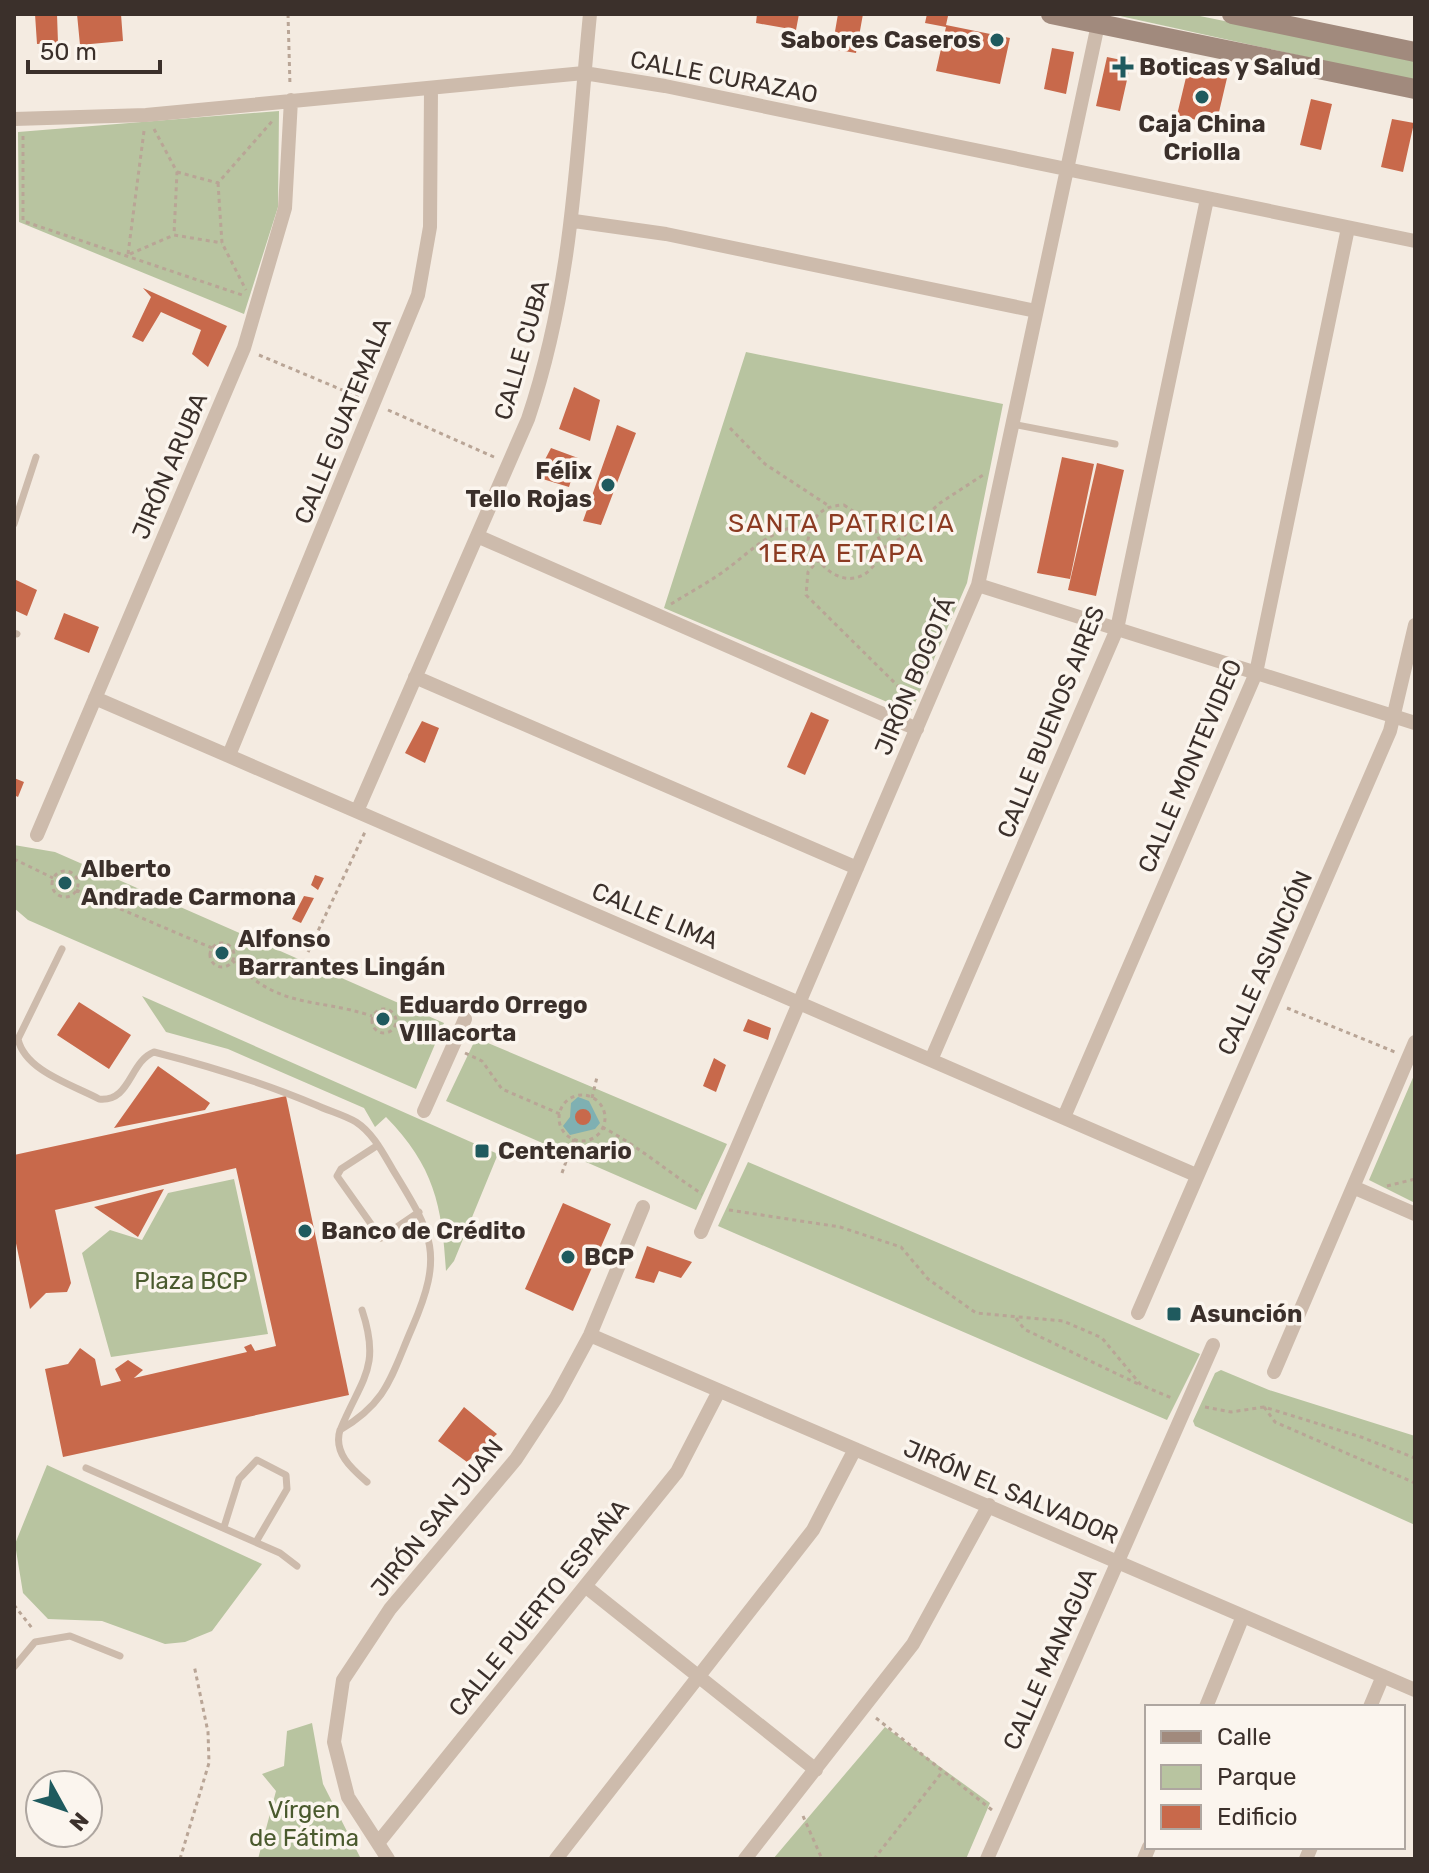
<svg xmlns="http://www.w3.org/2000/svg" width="1429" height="1873" font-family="Rubik,sans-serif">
	<rect width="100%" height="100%" fill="#f4ebe1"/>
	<path fill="#b8c4a0" d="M 1111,14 L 1190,14 L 1415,60 L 1415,81 Z
		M 279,111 L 278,207 L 244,314 L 19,222 L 18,132 Z
		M 746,352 L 1003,404 L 967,583 L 911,712 L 664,608 Z
		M 14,845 L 55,852 L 444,1023 L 416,1089 L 28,920 L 14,908 Z
		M 142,996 L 498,1154 L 454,1261 L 446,1271 C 442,1205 434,1166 386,1117 L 375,1127 L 364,1108 L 228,1049 L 166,1032 Z
		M 476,1038 L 727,1144 L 696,1210 L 446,1101 Z
		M 1415,1073 L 1415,1203 L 1369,1180 Z
		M 748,1162 L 1200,1354 L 1167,1420 L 718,1226 Z
		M 234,1179 L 268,1334 L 111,1357 L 82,1253 L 110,1230 L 142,1240 L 168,1193 Z
		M 1221,1370 L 1269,1390 L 1415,1436 L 1415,1525 L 1195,1426 L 1193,1421 L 1215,1373 Z
		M 47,1465 L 262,1564 L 212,1631 L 185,1642 L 165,1644 L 102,1621 L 48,1619 L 23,1593 L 15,1544 Z
		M 312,1723 L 323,1784 L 361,1859 L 258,1859 L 276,1791 L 262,1774 L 284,1766 L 287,1731 Z
		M 885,1727 L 990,1803 L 966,1859 L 773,1859 Z"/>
	<path fill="#7fb0b2" d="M 578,1097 L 589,1101 L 600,1123 L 595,1129 L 570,1135 L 563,1126 L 570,1117 L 571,1103 Z"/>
	<path fill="#c8694b" d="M 35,14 L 57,14 L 58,43 L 37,44 Z
		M 77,14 L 121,14 L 123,41 L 80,45 Z
		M 757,14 L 799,14 L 796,30 L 756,23 Z
		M 838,14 L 863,14 L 856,53 L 832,49 Z
		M 927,14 L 948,16 L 946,25 L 1010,38 L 1000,84 L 936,71 L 946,27 L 925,23 Z
		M 1052,48 L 1074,52 L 1066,94 L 1044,89 Z
		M 1107,57 L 1131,62 L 1120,111 L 1096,106 Z
		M 1188,69 L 1227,78 L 1216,125 L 1177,115 Z
		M 1311,99 L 1332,104 L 1321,150 L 1300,145 Z
		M 1392,119 L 1414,123 L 1403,172 L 1381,167 Z
		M 143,288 L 227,326 L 208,367 L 192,354 L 201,330 L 161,312 L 143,342 L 132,337 L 151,297 Z
		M 574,387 L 600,400 L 590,441 L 559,429 Z
		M 617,425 L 636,433 L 601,525 L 583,521 Z
		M 551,448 L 578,458 L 569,487 L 536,477 Z
		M 1062,457 L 1094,464 L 1070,579 L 1037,573 Z
		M 1097,463 L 1124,470 L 1096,596 L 1068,590 Z
		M 14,579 L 37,590 L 27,616 L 14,610 Z
		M 64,613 L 99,627 L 89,653 L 54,639 Z
		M 811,712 L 829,720 L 805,775 L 787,767 Z
		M 422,721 L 439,728 L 425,763 L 405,753 Z
		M 14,778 L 24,782 L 18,797 L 14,795 Z
		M 315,875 L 324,878 L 318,890 L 311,885 Z
		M 304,896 L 314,898 L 301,923 L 292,919 Z
		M 79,1002 L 131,1035 L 109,1069 L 57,1035 Z
		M 748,1019 L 771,1028 L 768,1040 L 743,1031 Z
		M 714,1058 L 726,1065 L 716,1092 L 703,1086 Z
		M 158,1066 L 210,1103 L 205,1110 L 114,1128 Z
		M 286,1096 L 349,1395 L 63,1457 L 45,1369 L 68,1364 L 80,1348 L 95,1359 L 101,1386 L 121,1381 L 115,1369 L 128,1360 L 143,1370 L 134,1378 L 247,1352 L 244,1347 L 251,1344 L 255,1351 L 276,1346 L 236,1168 L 55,1210 L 71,1283 L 67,1292 L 46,1293 L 30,1309 L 14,1234 L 14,1155 Z
		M575 1117a8 8 0 1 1 16 0a8 8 0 1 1-16 0Z
		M 164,1189 L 138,1237 L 94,1207 Z
		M 563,1203 L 611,1224 L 573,1311 L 525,1289 Z
		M 647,1246 L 692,1262 L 681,1278 L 659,1271 L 654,1283 L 635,1278 Z
		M 464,1407 L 497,1434 L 467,1462 L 438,1441 Z"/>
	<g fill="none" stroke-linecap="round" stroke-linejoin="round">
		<path stroke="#b9a596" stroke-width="3" stroke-dasharray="4 4" stroke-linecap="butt" d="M 288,14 L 290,86
			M 154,129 L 177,172 L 174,235 L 222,243
			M 23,136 L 23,221 L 242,295
			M 177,172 L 218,183 L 274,119
			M 218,183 L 222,243 L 246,290
			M 128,254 L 144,131
			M 130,254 L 174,235
			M 259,355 L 359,397
			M 388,410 L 494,457
			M 730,428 L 765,464 L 829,506
			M 844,505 L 873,525 L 883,548 C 865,598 821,580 808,540 C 812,517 820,506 844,505 Z
			M 883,548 L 903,537 L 940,503 L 983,475
			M 819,559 L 808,572 L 806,595 L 911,699
			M 671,604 C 687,594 704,585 720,574 C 753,551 768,528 811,524
			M 14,859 L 53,878
			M52 884a13 13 0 1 1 26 0a13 13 0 1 1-26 0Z
			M 76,890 L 212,948
			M210 955a12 12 0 1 1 24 0a12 12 0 1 1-24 0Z
			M 308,952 L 365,832
			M 232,960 C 280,1010 314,997 372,1016
			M 1287,1008 L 1395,1052
			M372 1021a12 12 0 1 1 24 0a12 12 0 1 1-24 0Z
			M 395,1024 L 440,1041
			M 465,1053 L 482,1061 L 502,1089 L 560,1114
			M559 1118a23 23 0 1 1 46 0a23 23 0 1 1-46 0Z
			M 592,1098 L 597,1077
			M 602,1127 C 637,1145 668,1172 702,1194
			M 562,1173 L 574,1139
			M 1387,1186 L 1415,1179
			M 729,1210 L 840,1227 L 901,1247 L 928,1279 L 976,1313 L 1063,1321 L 1084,1330 L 1102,1338 L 1141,1385 L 1174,1399
			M 1016,1318 L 1024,1329 L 1138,1384
			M 1205,1407 L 1231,1412 L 1264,1407 L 1361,1437 L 1415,1458
			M 1264,1407 L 1275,1422 L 1415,1483
			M 14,1605 L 32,1628
			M 876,1718 L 992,1810
			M 803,1816 L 822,1859
			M 180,1859 L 209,1763 L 208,1732 L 194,1665
			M 874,1859 L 943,1771"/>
		<path stroke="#cdbbac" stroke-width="7" d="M 1012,424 L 1115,444
			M 14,524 L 36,457
			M 14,633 L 17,634
			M 62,949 L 18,1039 C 25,1071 73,1085 99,1099 C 131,1102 129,1062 154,1052 C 209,1066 264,1083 316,1105 C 329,1111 344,1115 356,1122 C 373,1133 383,1153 393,1170 C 433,1235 444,1254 412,1328 C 391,1376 388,1402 340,1430 C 333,1453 352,1469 367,1482
			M 378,1145 L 341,1169 L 337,1176 L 381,1238 L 419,1212
			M 341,1428 C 362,1378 381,1367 362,1310
			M 86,1468 L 280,1553 L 297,1566
			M 224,1527 L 239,1479 L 257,1460 L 286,1475 L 287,1489 L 256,1542
			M 14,1667 L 35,1642 L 70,1636 L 120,1656"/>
		<path stroke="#cdbbac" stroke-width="14" d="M 14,119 L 146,115 L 584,73 L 665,86 L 1415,241
			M 574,221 L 666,234 L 1036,311
			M 477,536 L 917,729
			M 978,585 L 1415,723
			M 415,677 L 857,868
			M 95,698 L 1196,1175
			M 229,755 L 418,295 L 430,227 L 431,89
			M 358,809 L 528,419 C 574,282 576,155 590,14
			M 37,835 L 244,348 L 285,208 L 291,100
			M 931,1060 L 1117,629 L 1207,199
			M 424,1111 L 465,1019
			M 1064,1117 L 1256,673 L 1348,228
			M 1353,1187 L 1415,1214
			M 701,1232 L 978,585 L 1100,15
			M 1138,1313 L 1390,731 L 1415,625
			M 590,1335 L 1415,1690
			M 1274,1372 L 1415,1042
			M 585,1586 L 816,1770
			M 1206,1707 L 1243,1616
			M 1370,1707 L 1383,1676
			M 378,1843 L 677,1472 L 719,1391
			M 388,1859 L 348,1797 L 334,1742 L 343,1680 L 390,1609 L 516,1459 L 556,1398 L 590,1335 L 643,1207
			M 556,1859 L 813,1530 L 855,1449
			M 745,1859 L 913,1644 L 989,1505
			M 987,1859 L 1213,1345
			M 1144,1859 L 1149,1847
			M 1306,1859 L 1311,1847"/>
		<path stroke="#a18a7d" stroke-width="20" d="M 1051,14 L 1415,89
			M 1232,14 L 1415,52"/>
	</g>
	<g fill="#1f5a5e" stroke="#fbf5ee" stroke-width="3">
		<circle cx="997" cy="40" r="8"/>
		<path d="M1119 55h8v8h8v8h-8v8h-8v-8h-8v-8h8z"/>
		<circle cx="1202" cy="97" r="8"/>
		<circle cx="608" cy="485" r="8"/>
		<circle cx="65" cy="883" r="8"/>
		<circle cx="222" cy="953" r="8"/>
		<circle cx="383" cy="1019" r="8"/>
		<rect x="474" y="1143" width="16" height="16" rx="4"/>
		<circle cx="305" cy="1231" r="8"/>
		<circle cx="568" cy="1257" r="8"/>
		<rect x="1166" y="1306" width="16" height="16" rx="4"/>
	</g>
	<g text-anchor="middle" stroke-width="7" stroke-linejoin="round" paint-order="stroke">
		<g font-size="24" font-weight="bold" fill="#3b302b" stroke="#fbf5ee" text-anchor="start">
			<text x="981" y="48" text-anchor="end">Sabores Caseros</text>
			<text x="1139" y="75">Boticas y Salud</text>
			<text x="1202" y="132" text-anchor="middle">Caja China<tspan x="1202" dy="28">Criolla</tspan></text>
			<text x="592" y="479" text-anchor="end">Félix<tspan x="592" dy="28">Tello Rojas</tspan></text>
			<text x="81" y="877">Alberto<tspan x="81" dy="28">Andrade Carmona</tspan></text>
			<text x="238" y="947">Alfonso<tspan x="238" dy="28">Barrantes Lingán</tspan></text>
			<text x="399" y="1013">Eduardo Orrego<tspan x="399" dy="28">VIllacorta</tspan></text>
			<text x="498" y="1159">Centenario</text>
			<text x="321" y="1239">Banco de Crédito</text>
			<text x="584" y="1265">BCP</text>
			<text x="1190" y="1322">Asunción</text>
		</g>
		<g font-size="24" fill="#3b302b" stroke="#fbf5ee">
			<text transform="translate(724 77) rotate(11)" y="8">CALLE CURAZAO</text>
			<text transform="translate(522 350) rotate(-74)" y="8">CALLE CUBA</text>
			<text transform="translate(343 421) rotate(-68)" y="8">CALLE GUATEMALA</text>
			<text transform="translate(170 466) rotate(-67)" y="8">JIRÓN ARUBA</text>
			<text transform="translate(915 676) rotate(-67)" y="8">JIRÓN BOGOTÁ</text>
			<text transform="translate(1051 722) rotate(-68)" y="8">CALLE BUENOS AIRES</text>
			<text transform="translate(1190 766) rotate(-67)" y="8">CALLE MONTEVIDEO</text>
			<text transform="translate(655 916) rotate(23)" y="8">CALLE LIMA</text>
			<text transform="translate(1265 963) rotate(-66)" y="8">CALLE ASUNCIÓN</text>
			<text transform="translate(1011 1492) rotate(23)" y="8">JIRÓN EL SALVADOR</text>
			<text transform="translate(437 1518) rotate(-51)" y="8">JIRÓN SAN JUAN</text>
			<text transform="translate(539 1608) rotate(-51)" y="8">CALLE PUERTO ESPAÑA</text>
			<text transform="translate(1050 1659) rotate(-66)" y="8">CALLE MANAGUA</text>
		</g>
		<g font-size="24" fill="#4a5a2e" stroke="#fbf5ee">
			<text x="191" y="1289">Plaza BCP</text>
			<text x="304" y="1818">Vírgen<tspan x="304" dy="28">de Fátima</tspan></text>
		</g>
		<g font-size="26" letter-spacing="2" fill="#8c3b22" stroke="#fbf5ee">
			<text x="842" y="532">SANTA PATRICIA<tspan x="842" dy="30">1ERA ETAPA</tspan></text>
		</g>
	</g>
	<rect width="1429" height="1873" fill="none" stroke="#3b302b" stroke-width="32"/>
	<rect x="1145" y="1705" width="260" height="144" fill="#fbf5ee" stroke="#aea6a0" stroke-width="2"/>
	<rect x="1161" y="1731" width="40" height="12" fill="#a18a7d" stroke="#aea6a0" stroke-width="2"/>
	<text x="1217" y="1745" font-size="24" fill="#3b302b">Calle</text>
	<rect x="1161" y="1765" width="40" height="24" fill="#b8c4a0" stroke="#aea6a0" stroke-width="2"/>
	<text x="1217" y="1785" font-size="24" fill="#3b302b">Parque</text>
	<rect x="1161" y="1805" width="40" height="24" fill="#c8694b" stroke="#aea6a0" stroke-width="2"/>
	<text x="1217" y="1825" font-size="24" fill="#3b302b">Edificio</text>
	<g transform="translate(64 1809) rotate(130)"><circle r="38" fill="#fbf5ee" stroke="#aea6a0" stroke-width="2"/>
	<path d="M0-6L14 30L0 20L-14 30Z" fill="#1f5a5e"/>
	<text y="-12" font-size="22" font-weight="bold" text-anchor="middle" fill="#3b302b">N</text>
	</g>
	<path d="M28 60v12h132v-12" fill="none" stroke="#3b302b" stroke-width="4"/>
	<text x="40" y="60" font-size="24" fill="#3b302b" stroke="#fbf5ee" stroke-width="6" paint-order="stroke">50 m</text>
</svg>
